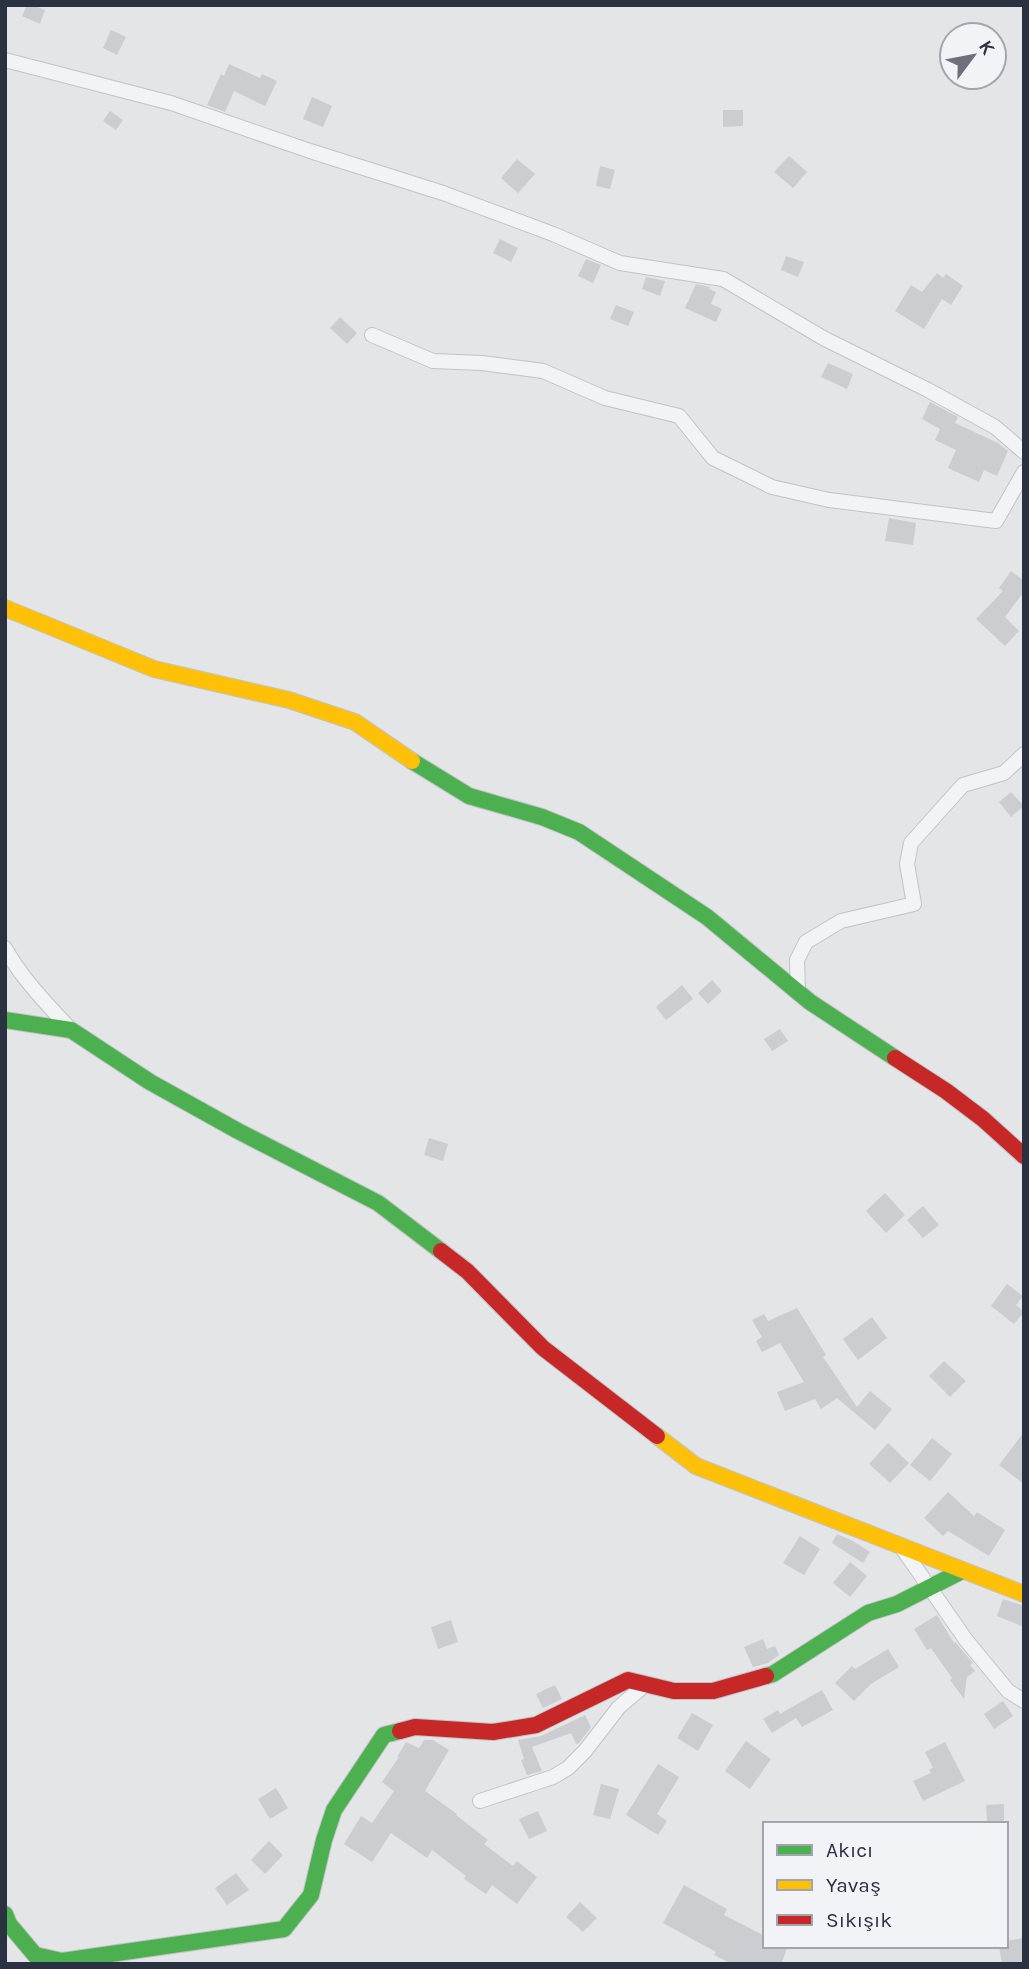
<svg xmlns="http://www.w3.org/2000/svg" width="1029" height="1969" font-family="Karla,sans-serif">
	<rect width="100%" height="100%" fill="#e3e5e7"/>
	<path fill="#cbcdd0" d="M 27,5 L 33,5 L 45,10 L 40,24 L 22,16 Z
		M 111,30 L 126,37 L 117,55 L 103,48 Z
		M 229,64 L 260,78 L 262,74 L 277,81 L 265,106 L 234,91 L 225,112 L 207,105 L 221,74 L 224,76 Z
		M 312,97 L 332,106 L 323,127 L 303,119 Z
		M 723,110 L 743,110 L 743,126 L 723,127 Z
		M 110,111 L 123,120 L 116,130 L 103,121 Z
		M 789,156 L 807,172 L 793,188 L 774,172 Z
		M 517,159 L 535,174 L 518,193 L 501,178 Z
		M 600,166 L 615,170 L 610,189 L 596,186 Z
		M 500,239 L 518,248 L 511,262 L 493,253 Z
		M 786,256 L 804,262 L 798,277 L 781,270 Z
		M 586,259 L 601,265 L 593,283 L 578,276 Z
		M 937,273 L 943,278 L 946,274 L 963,286 L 951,305 L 942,299 L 924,329 L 895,311 L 911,285 L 922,292 Z
		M 646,277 L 665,281 L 660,296 L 642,289 Z
		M 696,284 L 710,287 L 709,289 L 716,292 L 711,304 L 722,309 L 716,322 L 685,308 Z
		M 616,305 L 634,312 L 628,326 L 610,319 Z
		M 340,317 L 357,333 L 347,344 L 330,328 Z
		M 828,363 L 853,374 L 847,389 L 821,377 Z
		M 930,402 L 958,417 L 955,423 L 998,443 L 1008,451 L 997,476 L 984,470 L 979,482 L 948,468 L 956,450 L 935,440 L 940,429 L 922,419 Z
		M 889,518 L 916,523 L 913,545 L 885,541 Z
		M 1011,571 L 1024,581 L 1024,591 L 1005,617 L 1019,631 L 1005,646 L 976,619 L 1003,591 L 999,588 Z
		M 1011,792 L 1024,806 L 1011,817 L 999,802 Z
		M 712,980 L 722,991 L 708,1004 L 698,993 Z
		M 682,985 L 693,999 L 666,1020 L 656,1007 Z
		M 780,1029 L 788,1041 L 772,1051 L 764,1039 Z
		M 429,1138 L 448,1144 L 443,1161 L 424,1155 Z
		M 885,1193 L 905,1215 L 886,1233 L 866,1211 Z
		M 923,1206 L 939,1225 L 923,1238 L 907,1220 Z
		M 1007,1284 L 1023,1296 L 1016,1305 L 1024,1312 L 1014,1324 L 991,1306 Z
		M 797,1308 L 826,1355 L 823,1357 L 857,1407 L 870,1391 L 892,1409 L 875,1430 L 837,1398 L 821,1409 L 815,1399 L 785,1411 L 777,1392 L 804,1382 L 780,1343 L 762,1352 L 756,1341 L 762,1337 L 752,1320 L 764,1314 L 768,1321 Z
		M 872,1317 L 887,1338 L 858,1360 L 843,1339 Z
		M 944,1361 L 966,1381 L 950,1397 L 929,1376 Z
		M 1024,1432 L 1024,1484 L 999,1465 Z
		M 932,1438 L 952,1454 L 930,1481 L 910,1465 Z
		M 888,1443 L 909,1463 L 890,1483 L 869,1464 Z
		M 948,1492 L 974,1516 L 977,1512 L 1005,1530 L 989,1556 L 948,1531 L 943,1536 L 924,1518 Z
		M 837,1534 L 853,1541 L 870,1552 L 863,1563 L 832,1543 Z
		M 800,1536 L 820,1549 L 804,1575 L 783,1563 Z
		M 850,1562 L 867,1576 L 850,1597 L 833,1583 Z
		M 1003,1599 L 1024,1606 L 1024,1627 L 997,1616 Z
		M 937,1615 L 954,1643 L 955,1642 L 973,1663 L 970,1665 L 975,1671 L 967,1677 L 964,1699 L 950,1680 L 952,1678 L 931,1648 L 927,1650 L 914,1629 Z
		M 451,1620 L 458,1642 L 438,1649 L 431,1627 Z
		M 763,1639 L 767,1649 L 775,1646 L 779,1655 L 768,1663 L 753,1667 L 744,1647 Z
		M 888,1649 L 899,1667 L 871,1684 L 854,1701 L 835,1683 L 852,1666 L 855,1669 Z
		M 555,1685 L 562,1699 L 543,1708 L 536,1694 Z
		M 822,1690 L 833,1710 L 802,1727 L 796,1718 L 772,1733 L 763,1719 L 778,1710 L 780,1714 Z
		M 1003,1701 L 1013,1716 L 994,1729 L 984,1714 Z
		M 692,1713 L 713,1725 L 698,1751 L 677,1738 Z
		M 585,1715 L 591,1727 L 579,1743 L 576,1744 L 571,1733 L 532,1747 L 542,1771 L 527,1775 L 521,1760 L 524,1759 L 518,1740 L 541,1736 Z
		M 424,1740 L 433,1740 L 449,1750 L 425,1791 L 457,1814 L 456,1815 L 488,1840 L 484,1844 L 513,1866 L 517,1861 L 537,1877 L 517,1904 L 492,1885 L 486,1894 L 464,1879 L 466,1876 L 432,1850 L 427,1858 L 391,1833 L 372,1862 L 344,1844 L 361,1816 L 372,1823 L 394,1791 L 382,1782 L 399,1757 L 397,1757 L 406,1742 L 419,1748 Z
		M 746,1741 L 771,1759 L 750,1789 L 725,1771 Z
		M 945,1742 L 965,1781 L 923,1801 L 913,1781 L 931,1773 L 929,1770 L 933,1768 L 925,1752 Z
		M 658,1764 L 679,1777 L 657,1814 L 667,1821 L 658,1835 L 626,1815 Z
		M 601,1784 L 619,1789 L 610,1819 L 593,1815 Z
		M 276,1788 L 288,1808 L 270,1819 L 258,1799 Z
		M 1004,1804 L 1004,1822 L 987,1822 L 986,1805 Z
		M 538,1811 L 547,1831 L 529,1839 L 519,1819 Z
		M 269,1841 L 283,1855 L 265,1874 L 251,1860 Z
		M 236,1873 L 249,1890 L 227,1905 L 215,1888 Z
		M 684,1885 L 727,1909 L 724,1915 L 765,1936 L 765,1946 L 779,1946 L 787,1949 L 781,1964 L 732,1964 L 714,1955 L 716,1952 L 663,1923 Z
		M 580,1902 L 597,1918 L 583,1932 L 566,1917 Z
		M 1024,1938 L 1024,1964 L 1002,1964 L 999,1946 L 1006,1946 L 1006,1941 Z"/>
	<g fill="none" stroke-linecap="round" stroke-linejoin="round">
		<g stroke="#c1c3c5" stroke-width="16">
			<path id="street" d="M 5,60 L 171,103 L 310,151 L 443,193 L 553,234 L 620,263 L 723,279 L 825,339 L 928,390 L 995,427 L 1024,452
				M 372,335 L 433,361 L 482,363 L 543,371 L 605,398 L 679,416 L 713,458 L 772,487 L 829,500 L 996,521 L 1024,472
				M 5,948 C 22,979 48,1005 71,1030
				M 798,992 L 797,960 L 806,942 L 841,921 L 914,904 L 907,864 L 911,843 L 963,785 L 1004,773 L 1024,754
				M 902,1548 L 966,1640 L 1008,1691 L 1024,1701
				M 480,1801 L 553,1777 L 568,1768 L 585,1751 L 619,1707 L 645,1685"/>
		</g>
		<g stroke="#c1c3c5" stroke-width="18">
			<path id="fast" d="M 412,761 L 469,796 L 542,817 L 579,832 L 707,917 L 810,1002 L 895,1058
				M 5,1020 L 71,1030 L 150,1082 L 238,1131 L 378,1203 L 441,1251
				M 766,1676 L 773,1674 L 868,1613 L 897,1604 L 962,1571
				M 5,1914 L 9,1924 L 35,1955 L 62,1961 L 284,1929 L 311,1895 L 324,1840 L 334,1810 L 384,1735 L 400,1731"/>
		</g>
		<g stroke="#c1c3c5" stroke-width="18">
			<path id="slow" d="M 5,608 L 154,669 L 289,700 L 355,722 L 412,761
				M 657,1436 L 696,1466 L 1024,1594"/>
		</g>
		<g stroke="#c1c3c5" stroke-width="18">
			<path id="jam" d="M 895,1058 L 946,1091 L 983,1119 L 1024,1156
				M 441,1251 L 467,1271 L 543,1348 L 657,1436
				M 400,1731 L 415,1727 L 493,1732 L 536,1725 L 628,1680 L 674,1691 L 713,1691 L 766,1676"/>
		</g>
		<use href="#street" stroke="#f2f3f5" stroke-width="14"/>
		<use href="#fast" stroke="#4caf50" stroke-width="16"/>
		<use href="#slow" stroke="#ffc107" stroke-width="16"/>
		<use href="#jam" stroke="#c62828" stroke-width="16"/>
	</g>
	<rect width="1029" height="1969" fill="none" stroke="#2a3140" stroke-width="14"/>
	<rect x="763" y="1822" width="245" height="126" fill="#f1f3f7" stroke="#a1a5ae" stroke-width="2"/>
	<rect x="777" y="1845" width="35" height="10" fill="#4caf50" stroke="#a1a5ae" stroke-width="2"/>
	<text x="826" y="1857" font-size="21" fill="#2a3140">Akıcı</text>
	<rect x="777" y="1880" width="35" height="10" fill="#ffc107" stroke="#a1a5ae" stroke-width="2"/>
	<text x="826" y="1892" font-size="21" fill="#2a3140">Yavaş</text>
	<rect x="777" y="1915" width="35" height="10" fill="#c62828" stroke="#a1a5ae" stroke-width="2"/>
	<text x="826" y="1927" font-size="21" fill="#2a3140">Sıkışık</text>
	<g transform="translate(973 56) rotate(58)"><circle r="33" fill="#f1f3f7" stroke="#a1a5ae" stroke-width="2"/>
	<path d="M0-5L12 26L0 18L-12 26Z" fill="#6b707a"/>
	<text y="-10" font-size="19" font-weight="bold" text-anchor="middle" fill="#2a3140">K</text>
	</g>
</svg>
